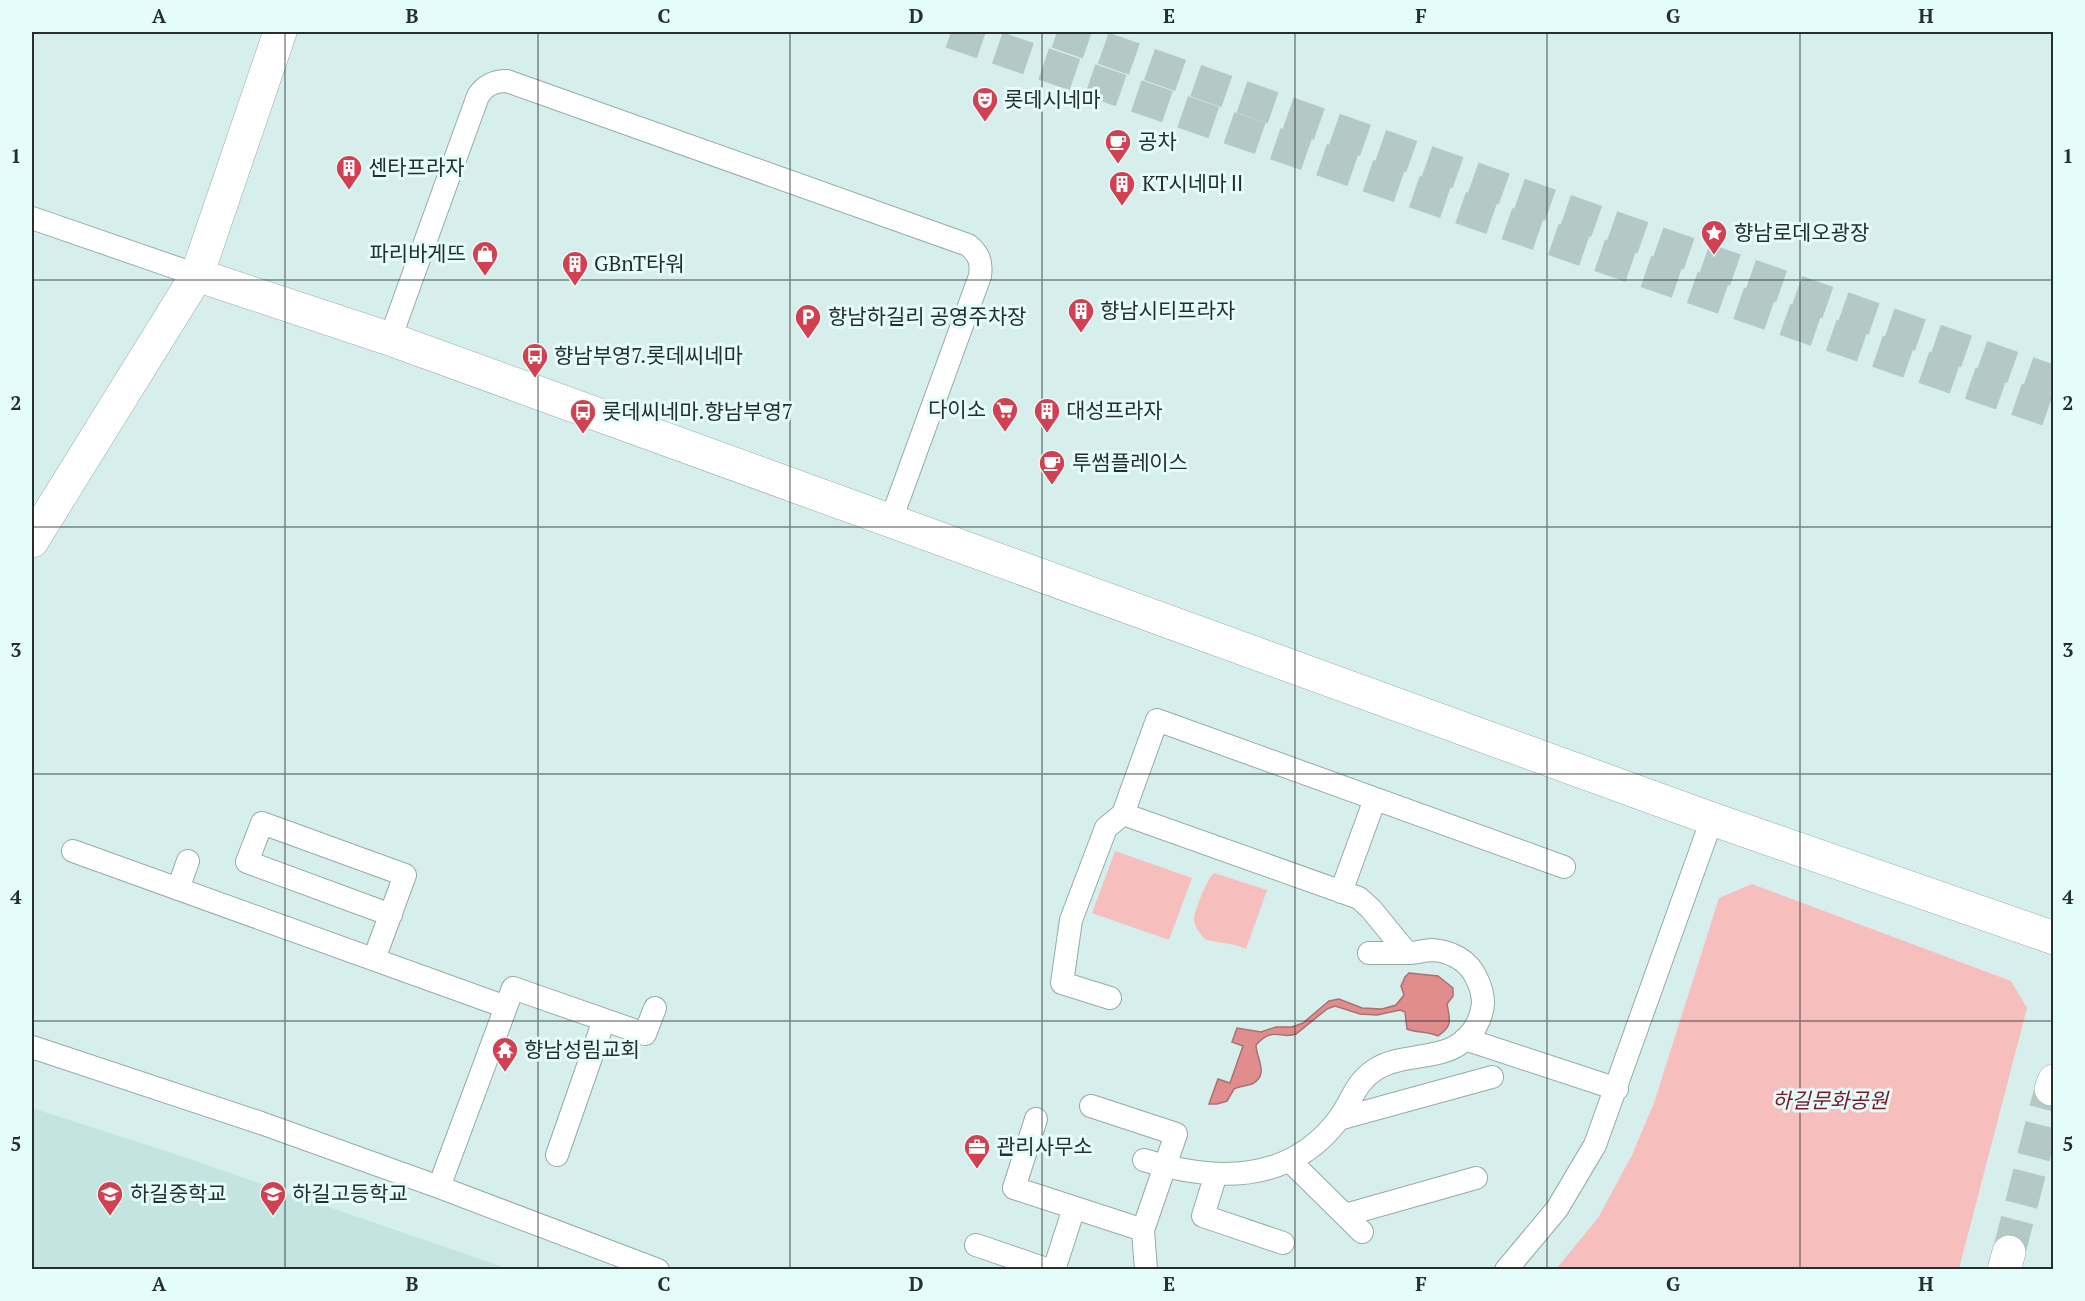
<svg xmlns="http://www.w3.org/2000/svg" width="2085" height="1301" font-family="'PT Serif','Noto Sans KR',serif">
	<rect width="100%" height="100%" fill="#d7efec"/>
	<path fill="#c3e4e1" d="M 32,1108 L 175,1154 L 509,1269 L 32,1269 Z"/>
	<path fill="#f6bfbe" d="M 1115,851 L 1192,878 L 1169,940 L 1092,913 Z
		M 1214,873 L 1267,890 L 1246,949 L 1235,945 L 1206,940 C 1200,934 1194,927 1194,918 C 1195,909 1208,877 1214,873 Z
		M 1752,884 L 2011,981 L 2027,1008 L 1959,1269 L 1556,1269 L 1598,1218 L 1632,1155 L 1654,1103 L 1719,898 Z"/>
	<path fill="#e18d8e" stroke="#a97171" stroke-width="1.5" d="M 1409,973 L 1438,976 L 1453,988 L 1453,996 L 1447,1004 C 1450,1020 1453,1026 1438,1036 C 1428,1031 1417,1033 1407,1029 L 1405,1012 L 1400,1010 L 1377,1015 L 1360,1014 L 1335,1006 L 1327,1009 L 1296,1034 C 1281,1040 1274,1025 1256,1045 C 1256,1058 1270,1075 1252,1084 C 1246,1086 1240,1086 1234,1089 L 1227,1101 L 1217,1104 L 1209,1104 L 1218,1079 L 1230,1083 L 1243,1046 L 1232,1042 L 1237,1028 L 1261,1032 L 1276,1027 L 1292,1027 L 1303,1023 L 1329,1001 L 1339,999 L 1362,1008 L 1382,1009 L 1396,1005 L 1404,995 L 1401,986 L 1405,977 Z"/>
	<g fill="none" stroke-linecap="round" stroke-linejoin="round">
		<path stroke="#b4c9c6" stroke-width="33" stroke-dasharray="33 16" stroke-linecap="butt" d="M 2009,1252 L 2051,1089"/>
		<path stroke="#b4c9c6" stroke-width="33" stroke-dasharray="33 16" stroke-linecap="butt" d="M 951,32 L 2054,412
			M 1057,32 L 2054,382"/>
		<g stroke="#94aba8" stroke-width="24">
			<path id="street" d="M 32,218 L 197,275
				M 390,339 L 478,96 C 485,85 494,81 507,81 L 968,245 C 979,254 982,262 980,276 L 891,520
				M 1123,814 L 1359,898 L 1371,909 L 1407,953
				M 73,851 L 506,1007
				M 178,889 L 188,861
				M 1341,892 L 1375,799
				M 374,959 L 405,875 L 262,823 L 247,862 L 391,915
				M 1110,998 L 1062,983 L 1071,920 L 1106,828 L 1123,814 L 1157,720 L 1564,867
				M 1465,1039 L 1617,1089
				M 32,1047 L 261,1123 L 439,1187 L 658,1270
				M 1091,1106 L 1176,1134 L 1143,1230 L 1146,1270
				M 1036,1119 L 1014,1188 L 1143,1230
				M 1339,1119 L 1492,1077
				M 557,1155 L 604,1020
				M 1144,1160 C 1215,1182 1289,1184 1338,1120 C 1352,1102 1354,1083 1376,1069 C 1400,1054 1434,1060 1458,1045 C 1472,1036 1482,1020 1483,1003 C 1483,994 1480,985 1476,977 C 1468,960 1450,951 1432,950 C 1425,950 1417,953 1410,953 C 1396,953 1382,953 1369,953
				M 1290,1161 L 1362,1232
				M 1216,1174 L 1203,1216 L 1283,1243
				M 439,1187 L 513,988 L 645,1034 L 655,1008
				M 1345,1215 L 1476,1178
				M 976,1245 L 1049,1270
				M 1054,1270 L 1074,1208
				M 1506,1270 L 1557,1209 L 1595,1145 L 1712,819"/>
		</g>
		<g stroke="#94aba8" stroke-width="34">
			<path id="secondary" d="M 197,275 L 390,339 L 1712,819 L 2054,938
				M 32,541 L 197,275 L 280,32
				M 2051,1089 L 2054,1081
				M 2004,1270 L 2009,1252"/>
		</g>
		<use href="#street" stroke="#fff" stroke-width="22"/>
		<use href="#secondary" stroke="#fff" stroke-width="33"/>
	</g>
	<path fill="none" stroke="#262f2e" stroke-width="1.5" stroke-opacity="0.55" d="M 285,32 L 285,1270M 538,32 L 538,1270M 790,32 L 790,1270M 1042,32 L 1042,1270M 1295,32 L 1295,1270M 1547,32 L 1547,1270M 1800,32 L 1800,1270M 32,280 L 2054,280M 32,527 L 2054,527M 32,774 L 2054,774M 32,1021 L 2054,1021"/>
	<defs>
		<g id="theatre-pin" transform="scale(1.35)"><path d="M0 17L-7.5 6A9.5 9.5 0 1 1 7.5 6Z" fill="#d24151" stroke="#e4fcfa"/><path d="M-5-5.5Q0-4 5-5.5V0Q5 5 0 6Q-5 5-5 0ZM-3.3-2.5H-1v1.5H-3.3ZM1-2.5H3.3v1.5H1ZM-2.8 1Q0 5.5 2.8 1Z" fill="#fff"/></g>
		<g id="cafe-pin" transform="scale(1.35)"><path d="M0 17L-7.5 6A9.5 9.5 0 1 1 7.5 6Z" fill="#d24151" stroke="#e4fcfa"/><path d="M-5.5-4.5H6V0H3Q3 3.5 0 3.5H-2.5Q-5.5 3.5-5.5 0ZM3-3.2v2h1.7v-2ZM-6 4.5H4V6H-6Z" fill="#fff"/></g>
		<g id="building-pin" transform="scale(1.35)"><path d="M0 17L-7.5 6A9.5 9.5 0 1 1 7.5 6Z" fill="#d24151" stroke="#e4fcfa"/><path d="M-4-6H4V6H1V3H-1V6H-4ZM-2.5-4.3h1.7v1.8h-1.7ZM.8-4.3h1.7v1.8H.8ZM-2.5-1h1.7V.8h-1.7ZM.8-1h1.7V.8H.8Z" fill="#fff"/></g>
		<g id="sight-pin" transform="scale(1.35)"><path d="M0 17L-7.5 6A9.5 9.5 0 1 1 7.5 6Z" fill="#d24151" stroke="#e4fcfa"/><path d="M0-6L1.8-2.2L6-1.7L2.9 1.2L3.7 5.4L0 3.3L-3.7 5.4L-2.9 1.2L-6-1.7L-1.8-2.2Z" fill="#fff"/></g>
		<g id="shop-pin" transform="scale(1.35)"><path d="M0 17L-7.5 6A9.5 9.5 0 1 1 7.5 6Z" fill="#d24151" stroke="#e4fcfa"/><path d="M-5-2.5h2.3a2.7 3.5 0 0 1 5.4 0H5L5.5 6h-11ZM-1.5-2.5h3a1.5 2.3 0 0 0-3 0Z" fill="#fff"/></g>
		<g id="parking-pin" transform="scale(1.35)"><path d="M0 17L-7.5 6A9.5 9.5 0 1 1 7.5 6Z" fill="#d24151" stroke="#e4fcfa"/><path d="M-3.5-5.5H1a3.5 3.5 0 0 1 0 7H-1V5.5H-3.5ZM-1-3.4V-.6H.8a1.4 1.4 0 0 0 0-2.8Z" fill="#fff"/></g>
		<g id="bus-pin" transform="scale(1.35)"><path d="M0 17L-7.5 6A9.5 9.5 0 1 1 7.5 6Z" fill="#d24151" stroke="#e4fcfa"/><path d="M-5-6H5V4H4V6H2V4H-2V6H-4V4H-5ZM-3.5-4V0h7V-4ZM-3.5 1.2v1.5H-2V1.2ZM2 1.2v1.5H3.5V1.2Z" fill="#fff"/></g>
		<g id="supermarket-pin" transform="scale(1.35)"><path d="M0 17L-7.5 6A9.5 9.5 0 1 1 7.5 6Z" fill="#d24151" stroke="#e4fcfa"/><path d="M-6-5.5h2.5l.6 2H6L4.5 2H-2.5L-4.4-4H-6ZM-1.5 3.2a1.3 1.3 0 1 0 .1 0ZM3 3.2a1.3 1.3 0 1 0 .1 0Z" fill="#fff"/></g>
		<g id="temple-pin" transform="scale(1.35)"><path d="M0 17L-7.5 6A9.5 9.5 0 1 1 7.5 6Z" fill="#d24151" stroke="#e4fcfa"/><path d="M0-6L5-2H3V0L6.5 2.5H4V6H1.5V3h-3V6H-4V2.5H-6.5L-3 0V-2H-5Z" fill="#fff"/></g>
		<g id="office-pin" transform="scale(1.35)"><path d="M0 17L-7.5 6A9.5 9.5 0 1 1 7.5 6Z" fill="#d24151" stroke="#e4fcfa"/><path d="M-6-3h4V-5.5h4V-3h4V5H-6ZM-1-4.5V-3h2v-1.5ZM-6 0V1H6V0Z" fill="#fff"/></g>
		<g id="school-pin" transform="scale(1.35)"><path d="M0 17L-7.5 6A9.5 9.5 0 1 1 7.5 6Z" fill="#d24151" stroke="#e4fcfa"/><path d="M0-5L7-2L0 1L-7-2ZM-4 1L0 2.5L4 1V4Q0 6-4 4Z" fill="#fff"/></g>
	</defs>
	<g fill-rule="evenodd">
		<use href="#theatre-pin" x="985" y="100"/>
		<use href="#cafe-pin" x="1118" y="142"/>
		<use href="#building-pin" x="349" y="168"/>
		<use href="#building-pin" x="1122" y="184"/>
		<use href="#sight-pin" x="1714" y="233"/>
		<use href="#shop-pin" x="485" y="254"/>
		<use href="#building-pin" x="575" y="264"/>
		<use href="#building-pin" x="1081" y="311"/>
		<use href="#parking-pin" x="808" y="317"/>
		<use href="#bus-pin" x="535" y="356"/>
		<use href="#supermarket-pin" x="1005" y="410"/>
		<use href="#building-pin" x="1047" y="411"/>
		<use href="#bus-pin" x="583" y="412"/>
		<use href="#cafe-pin" x="1052" y="463"/>
		<use href="#temple-pin" x="505" y="1050"/>
		<use href="#office-pin" x="977" y="1147"/>
		<use href="#school-pin" x="110" y="1194"/>
		<use href="#school-pin" x="273" y="1194"/>
	</g>
	<g text-anchor="middle" stroke-width="6" stroke-linejoin="round" paint-order="stroke">
		<g font-size="21" fill="#262f2e" stroke="#e4fcfa" text-anchor="start">
			<text x="1004" y="107">롯데시네마</text>
			<text x="1138" y="149">공차</text>
			<text x="368" y="175">센타프라자</text>
			<text x="1142" y="191">KT시네마Ⅱ</text>
			<text x="1734" y="240">향남로데오광장</text>
			<text x="466" y="261" text-anchor="end">파리바게뜨</text>
			<text x="594" y="271">GBnT타워</text>
			<text x="1100" y="318">향남시티프라자</text>
			<text x="828" y="324">향남하길리 공영주차장</text>
			<text x="554" y="363">향남부영7.롯데씨네마</text>
			<text x="986" y="417" text-anchor="end">다이소</text>
			<text x="1066" y="418">대성프라자</text>
			<text x="602" y="419">롯데씨네마.향남부영7</text>
			<text x="1072" y="470">투썸플레이스</text>
			<text x="524" y="1057">향남성림교회</text>
			<text x="996" y="1154">관리사무소</text>
			<text x="130" y="1201">하길중학교</text>
			<text x="292" y="1201">하길고등학교</text>
		</g>
		<g font-size="21" font-style="italic" fill="#7b1826" stroke="#e4fcfa">
			<text x="1830" y="1108">하길문화공원</text>
		</g>
	</g>
	<rect width="2085" height="1301" fill="none" stroke="#e4fcfa" stroke-width="66"/>
	<rect x="33" y="33" width="2019" height="1235" fill="none" stroke="#262f2e" stroke-width="2"/>
	<g font-size="20" text-anchor="middle" font-weight="bold" fill="#262f2e">
		<text x="159" y="23">A</text>
		<text x="412" y="23">B</text>
		<text x="664" y="23">C</text>
		<text x="916" y="23">D</text>
		<text x="1169" y="23">E</text>
		<text x="1421" y="23">F</text>
		<text x="1673" y="23">G</text>
		<text x="1926" y="23">H</text>
		<text x="16" y="163">1</text>
		<text x="2068" y="163">1</text>
		<text x="16" y="410">2</text>
		<text x="2068" y="410">2</text>
		<text x="16" y="657">3</text>
		<text x="2068" y="657">3</text>
		<text x="16" y="904">4</text>
		<text x="2068" y="904">4</text>
		<text x="16" y="1151">5</text>
		<text x="2068" y="1151">5</text>
		<text x="159" y="1291">A</text>
		<text x="412" y="1291">B</text>
		<text x="664" y="1291">C</text>
		<text x="916" y="1291">D</text>
		<text x="1169" y="1291">E</text>
		<text x="1421" y="1291">F</text>
		<text x="1673" y="1291">G</text>
		<text x="1926" y="1291">H</text>
	</g>
</svg>
